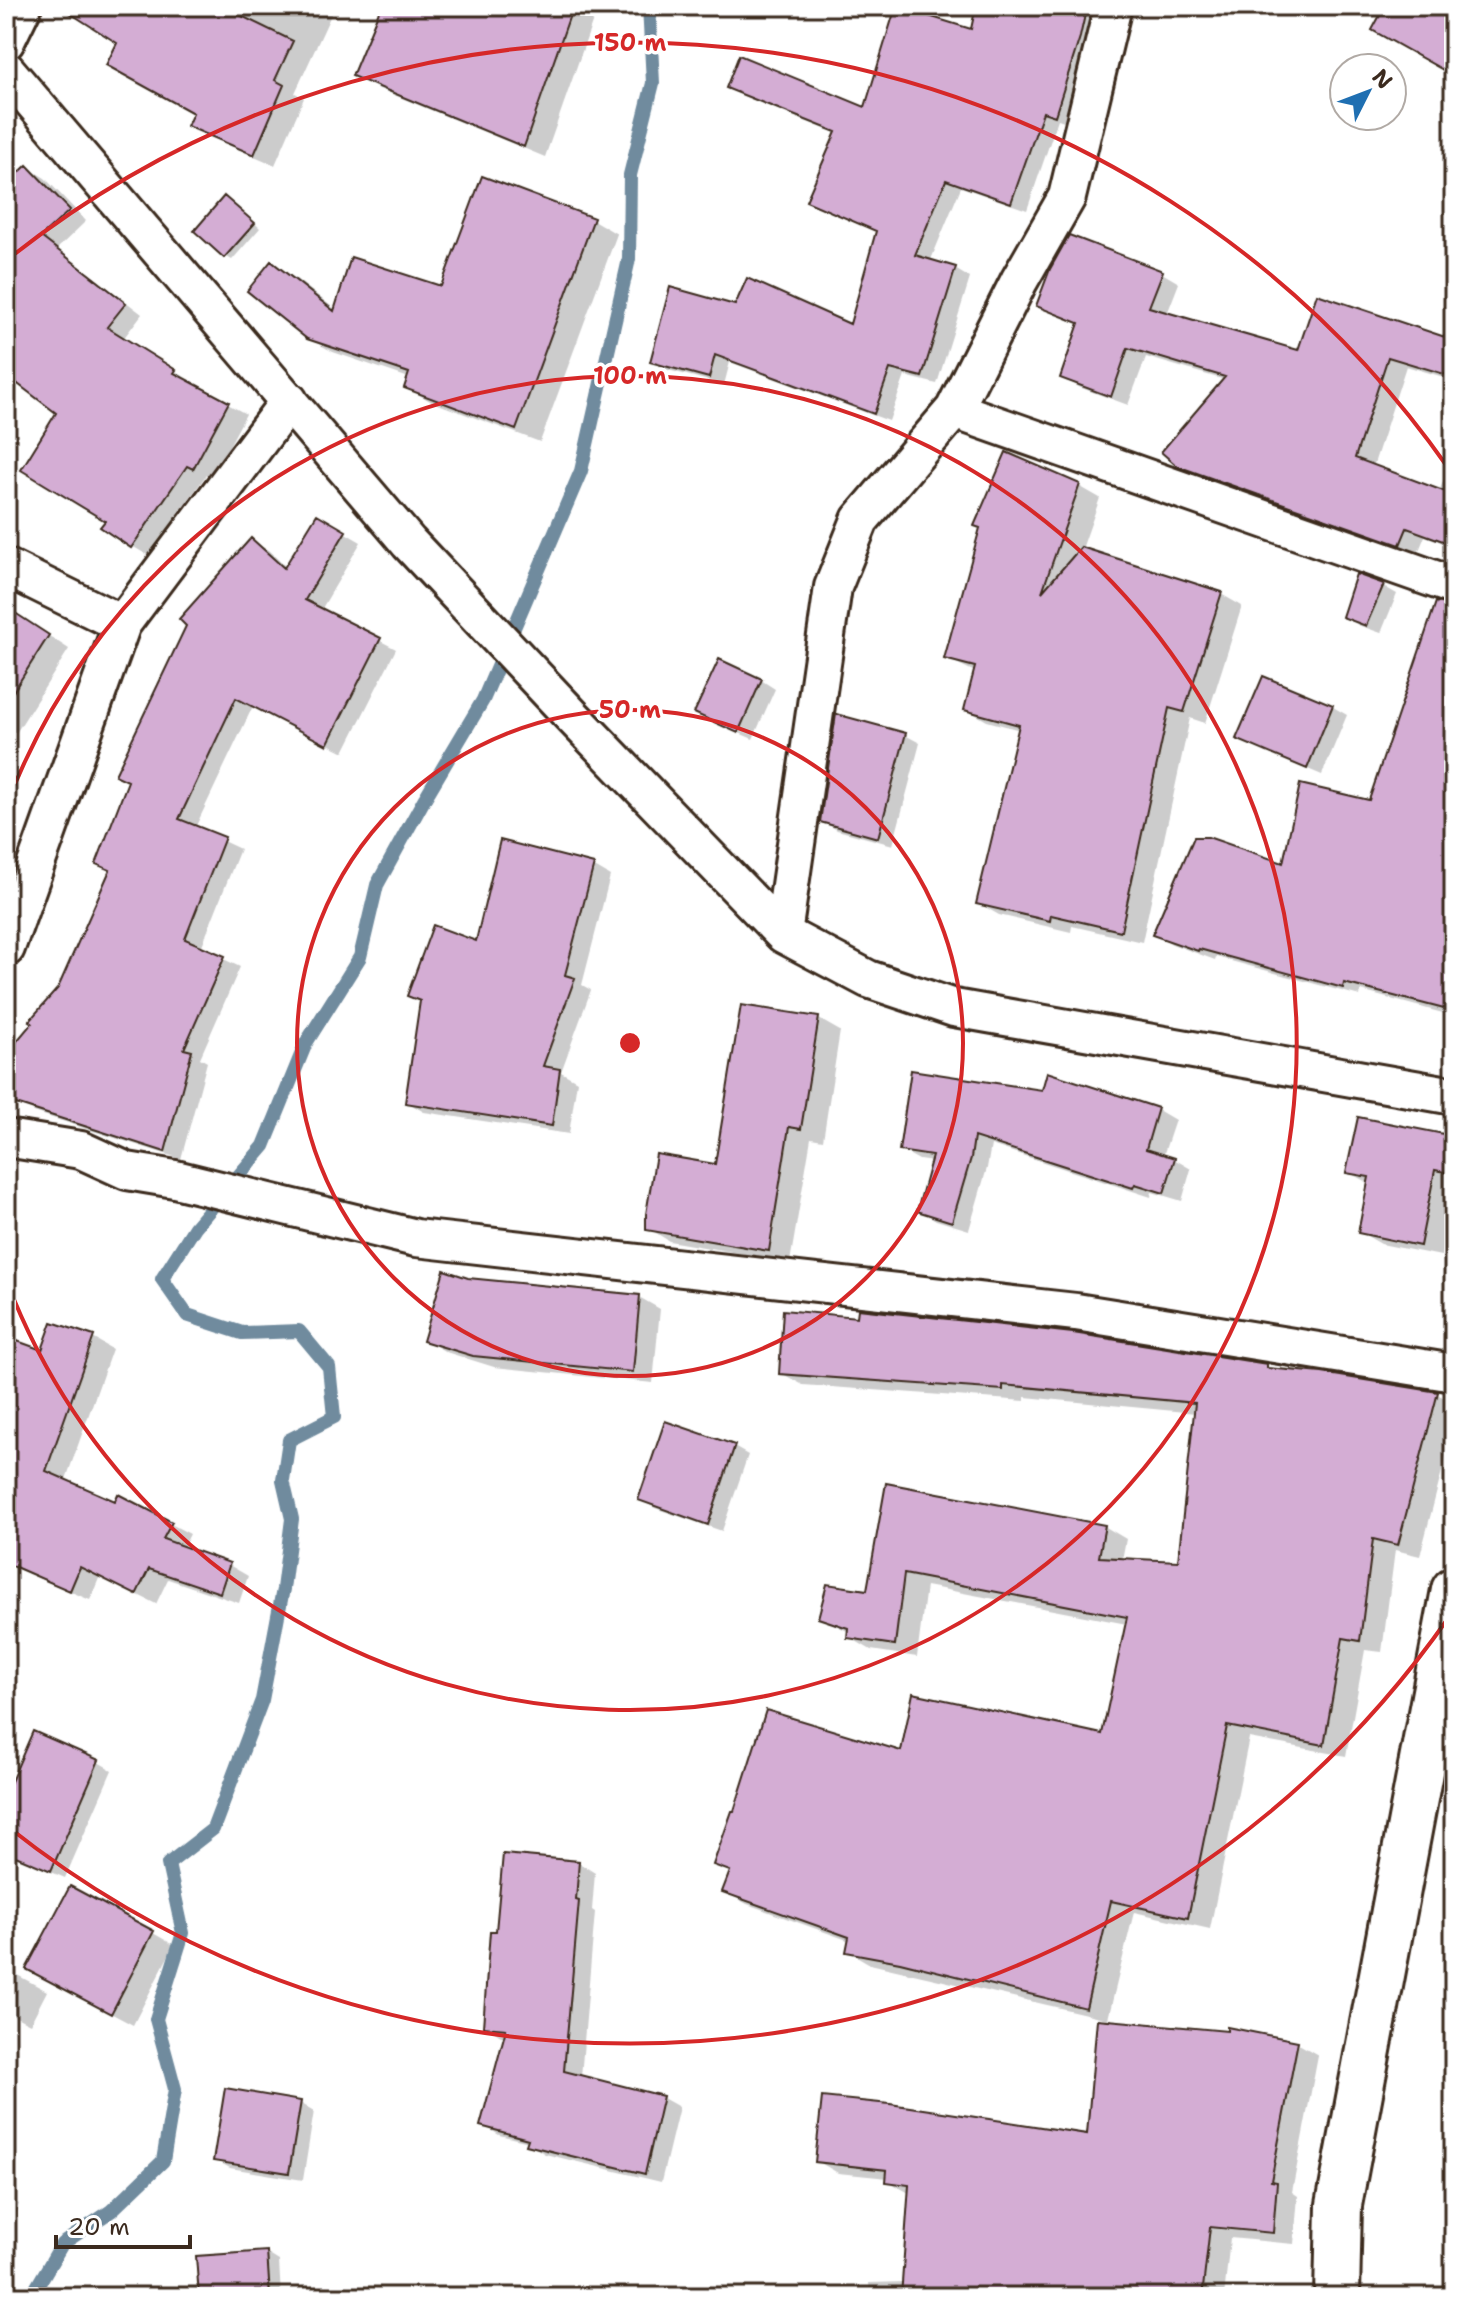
<svg xmlns="http://www.w3.org/2000/svg" width="1460" height="2303" font-family="'Shantell Sans',sans-serif">
	<rect width="100%" height="100%" fill="#fff"/>
	<filter id="ink" filterUnits="userSpaceOnUse"><feTurbulence type="fractalNoise" baseFrequency=".0125" numOctaves="2"/><feDisplacementMap in="SourceGraphic" scale="16" xChannelSelector="R" yChannelSelector="G"/><feConvolveMatrix kernelMatrix="1 2 1 2 8 2 1 2 1" color-interpolation-filters="sRGB"/></filter>
	<g filter="url(#ink)">
		<path fill="#0003" d="M 63,6 L 229,6 L 241,13 L 245,6 L 335,6 L 295,93 L 304,98 L 275,165 L 210,137 L 190,125 L 195,112 L 120,42 Z
			M 383,6 L 598,6 L 545,157 L 375,87 L 355,75 Z
			M 979,6 L 1104,6 L 1070,123 L 1058,119 L 1027,210 L 961,187 L 930,262 L 955,269 L 970,278 L 937,384 L 905,376 L 889,421 L 730,362 L 724,385 L 668,370 L 653,361 L 736,307 L 852,326 L 878,232 L 808,200 L 837,134 L 743,96 L 728,87 L 866,109 L 972,32 Z
			M 28,168 L 45,178 L 86,221 L 57,249 L 142,314 L 123,339 L 193,382 L 191,384 L 246,414 L 212,478 L 206,475 L 149,556 L 132,546 L 108,520 L 58,412 L 6,373 L 6,188 Z
			M 483,179 L 593,220 L 617,234 L 540,442 L 430,401 L 406,387 L 409,378 L 333,352 L 308,338 L 271,264 L 295,278 L 336,310 L 442,289 Z
			M 231,202 L 260,228 L 232,260 L 225,256 Z
			M 1162,273 L 1179,283 L 1167,314 L 1300,353 L 1448,340 L 1449,337 L 1454,337 L 1454,380 L 1406,366 L 1373,467 L 1439,492 L 1454,453 L 1454,547 L 1425,536 L 1418,553 L 1197,475 L 1178,465 L 1225,380 L 1146,357 L 1128,405 L 1079,387 L 1062,377 L 1081,325 L 1055,315 L 1038,305 Z
			M 1079,486 L 1100,498 L 1082,549 L 1221,594 L 1242,606 L 1205,723 L 1190,718 L 1142,942 L 1072,926 L 1071,932 L 999,915 L 978,903 L 1020,730 L 987,721 L 966,709 L 975,672 L 946,658 Z
			M 318,517 L 361,542 L 321,610 L 396,649 L 344,752 L 253,706 L 195,828 L 240,849 L 201,948 L 240,967 L 200,1058 L 207,1062 L 181,1159 L 34,1112 L 6,1093 L 6,1057 L 60,989 L 251,541 L 268,550 L 286,567 Z
			M 1383,586 L 1397,594 L 1381,633 L 1358,625 L 1344,616 Z
			M 6,608 L 69,649 L 16,733 L 6,727 Z
			M 1454,608 L 1454,1016 L 1361,991 L 1360,996 L 1216,957 L 1215,960 L 1172,944 L 1155,934 L 1284,865 L 1370,802 Z
			M 1264,678 L 1333,707 L 1347,715 L 1322,775 L 1253,746 Z
			M 761,680 L 775,689 L 753,739 L 711,721 Z
			M 905,735 L 920,743 L 893,845 L 837,830 L 822,821 Z
			M 593,866 L 610,876 L 582,985 L 591,990 L 561,1072 L 577,1081 L 569,1134 L 424,1112 L 407,1102 L 422,1003 L 409,995 L 477,943 Z
			M 819,1019 L 840,1031 L 823,1140 L 811,1138 L 790,1262 L 669,1241 L 648,1228 L 717,1166 Z
			M 1049,1074 L 1158,1110 L 1175,1120 L 1163,1156 L 1174,1159 L 1191,1169 L 1182,1201 L 1152,1192 L 1151,1197 L 991,1145 L 987,1168 L 969,1230 L 936,1220 L 919,1210 L 933,1162 L 919,1160 L 901,1150 L 1043,1092 Z
			M 1454,1138 L 1454,1192 L 1441,1256 L 1381,1244 L 1360,1232 L 1370,1184 L 1348,1172 Z
			M 468,1280 L 639,1297 L 660,1309 L 653,1383 L 494,1367 L 446,1352 L 426,1340 Z
			M 93,1338 L 112,1349 L 65,1482 L 116,1504 L 119,1497 L 190,1534 L 183,1548 L 229,1565 L 248,1576 L 239,1603 L 168,1579 L 156,1604 L 100,1576 L 90,1600 L 6,1564 L 6,1339 L 43,1352 Z
			M 1266,1366 L 1275,1371 L 1437,1394 L 1454,1403 L 1454,1425 L 1420,1556 L 1395,1550 L 1382,1652 L 1365,1650 L 1346,1756 L 1249,1738 L 1210,1929 L 1134,1912 L 1108,2019 L 870,1964 L 848,1951 L 850,1941 L 747,1904 L 725,1892 L 731,1873 L 716,1864 L 902,1754 L 1103,1736 L 1127,1624 L 926,1586 L 917,1657 L 871,1650 L 849,1637 L 849,1632 L 820,1617 L 868,1592 L 888,1485 L 1104,1526 L 1126,1539 L 1122,1560 L 1180,1563 L 1196,1413 L 1025,1397 L 1025,1401 L 803,1385 L 781,1373 Z
			M 734,1447 L 748,1455 L 722,1531 L 655,1508 L 641,1500 Z
			M 98,1762 L 112,1770 L 65,1878 L 6,1852 L 6,1798 Z
			M 579,1863 L 595,1873 L 592,1910 L 595,1912 L 581,2077 L 663,2098 L 679,2107 L 661,2182 L 545,2154 L 529,2144 L 529,2142 L 499,2135 L 483,2125 L 506,2036 L 501,2036 L 485,2026 L 498,1933 Z
			M 153,1933 L 174,1945 L 133,2025 L 50,1981 Z
			M 6,1969 L 47,1991 L 30,2024 L 6,2012 Z
			M 1297,2043 L 1318,2055 L 1292,2192 L 1298,2196 L 1294,2244 L 1230,2238 L 1224,2297 L 870,2297 L 869,2283 L 904,2282 L 909,2193 L 888,2181 L 888,2178 L 838,2173 L 817,2161 L 1089,2137 Z
			M 300,2103 L 314,2111 L 303,2180 L 230,2168 L 215,2160 Z
			M 6,2196 L 19,2204 L 6,2237 Z
			M 266,2253 L 279,2261 L 281,2297 L 201,2297 Z"/>
		<g fill="none" stroke-linecap="round" stroke-linejoin="round">
			<path stroke="#708b9e" stroke-width="14" d="M 31,2297 L 62,2244 L 111,2211 L 163,2161 L 175,2089 L 156,2019 L 183,1933 L 168,1864 L 213,1829 L 262,1700 L 283,1589 L 292,1519 L 283,1480 L 289,1440 L 334,1417 L 329,1367 L 299,1331 L 242,1333 L 187,1315 L 162,1279 L 195,1227 L 264,1146 L 306,1043 L 360,957 L 377,885 L 425,798 L 483,700 L 581,471 L 629,259 L 630,175 L 653,83 L 649,6"/>
		</g>
		<path fill="#d4add4" stroke="#3b2a1e" stroke-width="2" d="M 59,6 L 221,6 L 293,41 L 275,80 L 284,85 L 254,155 L 187,126 L 193,113 L 106,65 L 117,43 Z
			M 381,6 L 573,6 L 524,147 L 352,76 Z
			M 896,6 L 971,29 L 976,6 L 1087,6 L 1080,37 L 1055,116 L 1043,112 L 1011,203 L 946,180 L 915,255 L 956,267 L 922,377 L 890,369 L 874,414 L 715,355 L 709,378 L 650,362 L 670,287 L 735,305 L 747,278 L 850,324 L 876,231 L 806,201 L 836,132 L 726,88 L 739,55 L 865,107 Z
			M 1385,6 L 1454,6 L 1454,76 L 1372,30 Z
			M 27,165 L 70,210 L 41,237 L 126,303 L 107,327 L 176,370 L 174,373 L 229,402 L 193,469 L 187,466 L 131,548 L 100,527 L 105,521 L 21,470 L 56,413 L 6,375 L 6,185 Z
			M 482,176 L 594,218 L 516,430 L 404,388 L 409,373 L 307,339 L 247,291 L 271,261 L 334,311 L 351,257 L 441,286 Z
			M 224,196 L 255,223 L 224,258 L 194,231 Z
			M 1069,235 L 1163,271 L 1149,307 L 1298,350 L 1317,294 L 1454,340 L 1454,377 L 1388,357 L 1355,458 L 1454,495 L 1454,545 L 1407,528 L 1400,545 L 1177,466 L 1161,452 L 1225,377 L 1128,348 L 1111,397 L 1060,378 L 1079,323 L 1036,306 L 1050,269 Z
			M 1006,452 L 1080,484 L 1042,592 L 1081,547 L 1222,592 L 1184,712 L 1169,708 L 1121,931 L 1051,915 L 1050,921 L 976,904 L 1019,725 L 964,710 L 975,667 L 944,659 L 980,528 L 974,526 Z
			M 317,514 L 346,531 L 305,600 L 381,638 L 327,745 L 236,698 L 179,819 L 225,837 L 185,939 L 225,956 L 184,1049 L 192,1051 L 165,1152 L 16,1104 L 6,1096 L 6,1054 L 32,1023 L 29,1021 L 58,988 L 110,870 L 96,864 L 128,781 L 115,775 L 186,626 L 179,619 L 251,538 L 284,568 Z
			M 1356,574 L 1384,584 L 1366,626 L 1342,617 Z
			M 1436,602 L 1454,606 L 1454,988 L 1448,1010 L 1344,983 L 1343,988 L 1199,949 L 1198,951 L 1152,935 L 1194,837 L 1208,837 L 1283,863 L 1300,784 L 1369,800 Z
			M 6,607 L 49,635 L 6,703 Z
			M 719,659 L 762,679 L 738,733 L 694,713 Z
			M 1263,676 L 1333,705 L 1307,769 L 1236,739 Z
			M 836,714 L 906,733 L 878,838 L 820,822 Z
			M 500,840 L 594,864 L 565,975 L 575,978 L 543,1066 L 560,1069 L 552,1126 L 405,1103 L 420,1001 L 407,996 L 433,925 L 476,941 Z
			M 741,1005 L 819,1017 L 801,1129 L 789,1127 L 769,1251 L 646,1230 L 646,1214 L 656,1154 L 715,1164 Z
			M 911,1070 L 1042,1090 L 1047,1072 L 1158,1108 L 1146,1149 L 1175,1158 L 1164,1193 L 1135,1184 L 1133,1188 L 974,1137 L 971,1158 L 952,1222 L 917,1211 L 932,1156 L 899,1151 Z
			M 1358,1117 L 1454,1136 L 1454,1174 L 1435,1170 L 1420,1246 L 1358,1233 L 1369,1177 L 1346,1173 Z
			M 444,1270 L 468,1278 L 640,1295 L 633,1372 L 473,1356 L 423,1341 Z
			M 858,1309 L 1073,1333 L 1267,1364 L 1267,1368 L 1322,1373 L 1438,1392 L 1398,1545 L 1373,1539 L 1360,1641 L 1343,1638 L 1324,1745 L 1227,1726 L 1188,1918 L 1111,1901 L 1086,2008 L 900,1962 L 846,1952 L 849,1937 L 722,1892 L 730,1871 L 713,1865 L 732,1811 L 734,1811 L 766,1710 L 901,1751 L 913,1693 L 1102,1734 L 1127,1617 L 904,1574 L 895,1645 L 847,1638 L 848,1628 L 818,1618 L 827,1584 L 867,1590 L 886,1483 L 1105,1525 L 1099,1557 L 1178,1561 L 1195,1403 L 1003,1385 L 1003,1390 L 779,1374 L 783,1310 L 857,1317 Z
			M 52,1322 L 94,1336 L 46,1471 L 115,1501 L 118,1494 L 172,1522 L 163,1539 L 230,1563 L 220,1593 L 149,1569 L 136,1595 L 80,1567 L 70,1591 L 6,1563 L 6,1337 L 42,1350 Z
			M 665,1421 L 735,1445 L 708,1525 L 638,1500 Z
			M 33,1731 L 99,1760 L 51,1871 L 6,1852 L 6,1793 Z
			M 503,1854 L 579,1861 L 576,1900 L 579,1901 L 564,2071 L 663,2096 L 645,2174 L 526,2145 L 528,2139 L 480,2126 L 506,2029 L 483,2027 L 490,1931 L 496,1931 Z
			M 70,1886 L 154,1931 L 111,2014 L 26,1969 Z
			M 1097,2019 L 1227,2031 L 1227,2027 L 1298,2041 L 1271,2181 L 1277,2182 L 1273,2233 L 1210,2227 L 1202,2297 L 901,2297 L 909,2185 L 886,2182 L 887,2170 L 815,2162 L 822,2097 L 890,2104 L 1087,2134 Z
			M 225,2088 L 301,2101 L 289,2173 L 213,2161 Z
			M 267,2251 L 270,2297 L 199,2297 L 196,2256 Z"/>
		<g fill="none" stroke-linecap="round" stroke-linejoin="round">
			<g stroke="#3b2a1e" stroke-width="42">
				<path id="street" d="M 6,41 L 23,6
					M 6,70 L 409,543 L 571,715 L 783,934 L 868,979 L 954,1008 L 1454,1096
					M 954,410 L 1454,586
					M 6,567 L 122,624
					M 783,934 L 833,587 L 860,520 L 954,410 L 1019,281 L 1067,197 L 1113,6
					M 6,948 L 122,624 L 289,401
					M 6,1138 L 81,1150 L 127,1171 L 175,1179 L 416,1238 L 1076,1312 L 1454,1373"/>
			</g>
			<g stroke="#3b2a1e" stroke-width="50">
				<path id="primary" d="M 1337,2297 L 1339,2205 L 1454,1590"/>
			</g>
			<use href="#street" stroke="#fff" stroke-width="36"/>
			<use href="#primary" stroke="#fff" stroke-width="44"/>
		</g>
	</g>
	<g fill="none" stroke="#d62828" stroke-width="4">
		<circle cx="630" cy="1043" r="333"/>
		<path d="M7 804A667 667 0 1 1 7 1282"/>
		<path d="M1449 1617A1000 1000 0 0 1 7 1826M7 260A1000 1000 0 0 1 1449 469"/>
	</g>
	<circle cx="630" cy="1043" r="12" fill="#d62828" stroke="#fff" stroke-width="4"/>
	<g font-size="24" text-anchor="middle" font-weight="bold" fill="#d62828" stroke="#fff" stroke-width="7" stroke-linejoin="round" paint-order="stroke">
		<text x="630" y="51">150 m</text>
		<text x="630" y="384">100 m</text>
		<text x="630" y="718">50 m</text>
	</g>
	<rect width="1460" height="2303" fill="none" stroke="#fff" stroke-width="32"/>
	<rect x="16" y="16" width="1428" height="2271" fill="none" stroke="#3b2a1e" stroke-width="3" filter="url(#ink)"/>
	<g transform="translate(1368 92) rotate(48)"><circle r="38" fill="#ffffff" stroke="#b1aaa5" stroke-width="2"/>
	<path d="M0-6L14 30L0 20L-14 30Z" fill="#1f6fb2"/>
	<text y="-12" font-size="22" font-weight="bold" text-anchor="middle" fill="#3b2a1e">N</text>
	</g>
	<path d="M56 2235v12h134v-12" fill="none" stroke="#3b2a1e" stroke-width="4"/>
	<text x="68" y="2235" font-size="24" fill="#3b2a1e" stroke="#ffffff" stroke-width="6" paint-order="stroke">20 m</text>
</svg>
